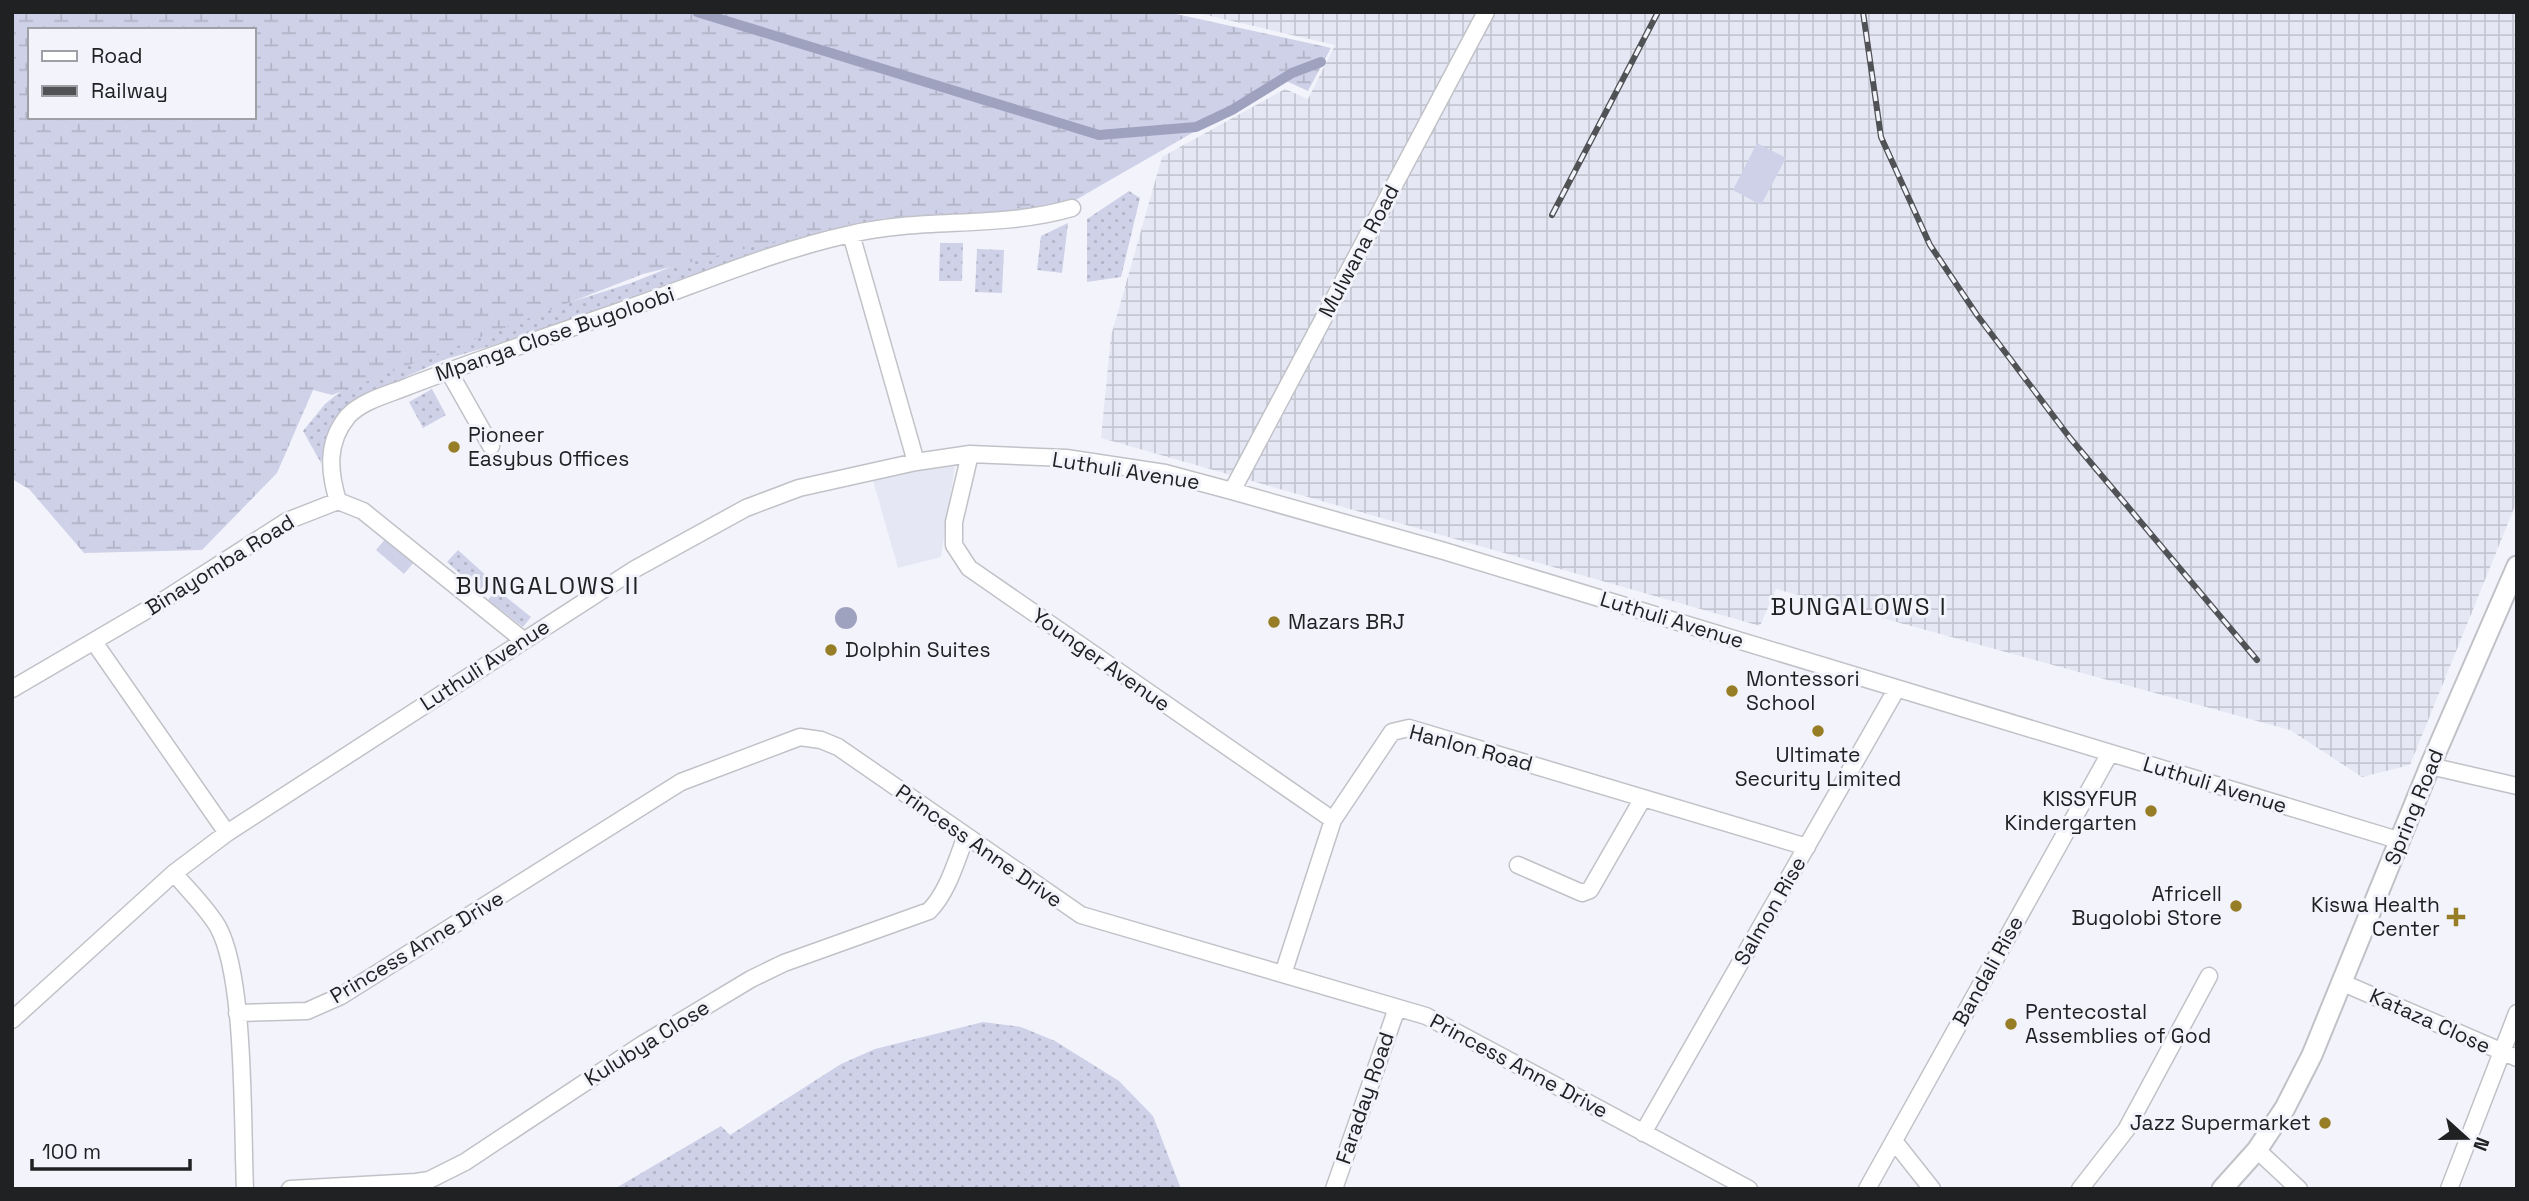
<svg xmlns="http://www.w3.org/2000/svg" width="2529" height="1201" font-family="'Space Grotesk',sans-serif">
	<defs>
		<pattern id="industrial-grid" width="8" height="8" patternUnits="userSpaceOnUse" patternTransform="scale(1.75)"><rect width="8" height="8" fill="#e5e7f4"/><path d="M0 4h8M4 0v8" fill="none" stroke="#c4c6d1"/></pattern>
		<pattern id="grass-dots" width="8" height="8" patternUnits="userSpaceOnUse" patternTransform="scale(1.75)"><rect width="8" height="8" fill="#ced1e8"/><path d="M2 2h.1M6 6h.1" fill="none" stroke="#b1b3c7" stroke-width="1.8" stroke-linecap="round"/></pattern>
		<pattern id="wetland-marsh" width="20" height="14" patternUnits="userSpaceOnUse" patternTransform="scale(1.75)"><rect width="20" height="14" fill="#ced1e8"/><path d="M1 5h8M5 5V1M11 12h8M15 12V8" fill="none" stroke="#b1b3c7"/></pattern>
	</defs>
	<rect width="100%" height="100%" fill="#f3f4fb"/>
	<path fill="#e5e7f4" d="M 955,466 L 941,557 L 898,568 L 872,477 Z"/>
	<path fill="url(#industrial-grid)" d="M 1193,12 L 2517,12 L 2517,501 L 2410,765 L 2362,777 L 2290,730 L 1776,589 L 1760,626 L 1101,438 L 1111,336 L 1162,157 L 1285,89 L 1308,99 L 1335,45 Z"/>
	<path fill="url(#grass-dots)" d="M 1080,191 L 1042,209 L 885,218 L 804,238 L 561,325 L 443,360 L 349,403 L 327,433 L 321,463 L 303,431 L 325,404 L 351,383 L 437,344 L 631,283 L 736,241 L 844,210 Z
		M 1129,191 L 1140,198 L 1121,277 L 1087,282 L 1087,219 Z
		M 1068,223 L 1062,273 L 1037,270 L 1041,236 Z
		M 940,243 L 963,243 L 962,281 L 939,281 Z
		M 977,249 L 1004,250 L 1002,293 L 975,292 Z
		M 432,389 L 446,415 L 423,428 L 409,402 Z
		M 458,550 L 490,579 L 479,591 L 447,562 Z
		M 496,589 L 531,617 L 523,627 L 488,600 Z
		M 983,1022 L 1021,1027 L 1055,1041 L 1119,1081 L 1153,1116 L 1181,1189 L 616,1188 L 721,1126 L 730,1135 L 841,1064 L 875,1049 Z"/>
	<path fill="url(#wetland-marsh)" fill-rule="evenodd" d="M 12,12 L 1167,12 L 1331,48 L 1308,91 L 1284,80 L 1072,202 L 863,220 L 643,274 L 332,395 L 313,390 L 277,473 L 202,550 L 84,553 L 29,489 L 12,479 ZM 30,30 L 254,30 L 254,117 L 30,117 Z"/>
	<path fill="#ced1e8" d="M 1757,143 L 1786,158 L 1761,205 L 1733,190 Z
		M 387,537 L 415,561 L 404,574 L 376,550 Z"/>
	<path fill="#9ea2bf" d="M835 618a11 11 0 1 1 22 0a11 11 0 1 1-22 0Z"/>
	<g fill="none" stroke-linecap="round" stroke-linejoin="round">
		<path stroke="#9ea2bf" stroke-width="10" d="M 697,12 L 1099,135 L 1196,127 L 1232,110 L 1292,73 L 1321,62"/>
		<g stroke="#c1c2c8" stroke-width="19">
			<path id="minor" d="M 851,234 L 916,462
				M 448,370 L 491,446
				M 970,454 L 954,522 L 954,545 L 969,568 L 1333,820
				M 1232,491 L 1486,12
				M 338,501 C 329,472 326,442 348,416 C 363,400 390,394 409,386 C 479,359 549,336 620,311 C 696,285 772,251 851,234 C 924,217 1000,229 1072,208
				M 94,642 L 227,833
				M 12,689 L 164,600 L 287,521 L 338,501 L 363,511 L 523,640
				M 2430,766 L 2517,786
				M 1518,865 L 1582,893 L 1590,890 L 1643,798
				M 174,873 C 188,890 207,908 218,927 C 246,978 242,1126 245,1189
				M 1283,974 L 1333,820 L 1392,732 L 1409,728 L 1807,847
				M 2343,983 L 2517,1058
				M 237,1013 L 307,1011 L 341,996 L 681,782 L 800,737 L 821,740 L 838,747 L 1081,915 L 1426,1016 L 1749,1189
				M 12,1020 L 174,873 L 227,833 L 635,569 L 746,508 L 799,488 L 916,462 L 970,454 L 1066,458 L 1165,473 L 1232,491 L 1444,551 L 2401,841
				M 1643,1133 L 1896,690
				M 1894,1141 L 1932,1189
				M 2257,1150 L 2299,1189
				M 290,1189 L 416,1182 L 429,1180 L 465,1162 L 643,1044 L 751,979 L 784,963 L 929,911 C 948,892 956,861 966,836
				M 1334,1189 L 1397,1008
				M 1867,1189 L 2110,753
				M 2080,1189 L 2126,1130 L 2209,976
				M 2449,1189 L 2517,1013"/>
		</g>
		<g stroke="#c1c2c8" stroke-width="23">
			<path id="major" d="M 2222,1189 L 2257,1150 L 2285,1108 L 2312,1055 L 2430,766 L 2517,566"/>
		</g>
		<use href="#minor" stroke="#fff" stroke-width="16"/>
		<use href="#major" stroke="#fff" stroke-width="19"/>
		<g stroke="#515255" stroke-width="6">
			<path id="rail" d="M 1863,12 L 1881,137 L 1930,245 L 1977,315 L 2070,438 L 2257,660
				M 1552,215 L 1658,12"/>
		</g>
		<use href="#rail" stroke="#f3f4fb" stroke-width="3.5" stroke-dasharray="10" stroke-linecap="butt"/>
	</g>
	<g fill="#977d25" stroke="#f3f4fb" stroke-width="2.5">
		<circle cx="454" cy="447" r="7"/>
		<circle cx="1274" cy="622" r="7"/>
		<circle cx="831" cy="650" r="7"/>
		<circle cx="1732" cy="691" r="7"/>
		<circle cx="1818" cy="731" r="7"/>
		<circle cx="2151" cy="811" r="7"/>
		<circle cx="2236" cy="906" r="7"/>
		<path d="M2452.5 906.5h7v7h7v7h-7v7h-7v-7h-7v-7h7z"/>
		<circle cx="2011" cy="1024" r="7"/>
		<circle cx="2325" cy="1123" r="7"/>
	</g>
	<g text-anchor="middle" stroke-width="6" stroke-linejoin="round" paint-order="stroke">
		<g font-size="21" fill="#202123" stroke="#f3f4fb">
			<text transform="translate(1359 251) rotate(-62)" y="7">Mulwana Road</text>
			<text transform="translate(555 334) rotate(-19)" y="7">Mpanga Close Bugoloobi</text>
			<text transform="translate(1126 471) rotate(9)" y="7">Luthuli Avenue</text>
			<text transform="translate(220 565) rotate(-32)" y="7">Binayomba Road</text>
			<text transform="translate(1672 620) rotate(17)" y="7">Luthuli Avenue</text>
			<text transform="translate(1101 660) rotate(35)" y="7">Younger Avenue</text>
			<text transform="translate(485 665) rotate(-33)" y="7">Luthuli Avenue</text>
			<text transform="translate(1471 748) rotate(15)" y="7">Hanlon Road</text>
			<text transform="translate(2215 785) rotate(17)" y="7">Luthuli Avenue</text>
			<text transform="translate(2414 807) rotate(-68)" y="7">Spring Road</text>
			<text transform="translate(979 846) rotate(35)" y="7">Princess Anne Drive</text>
			<text transform="translate(1770 911) rotate(-60)" y="7">Salmon Rise</text>
			<text transform="translate(417 947) rotate(-31)" y="7">Princess Anne Drive</text>
			<text transform="translate(1988 971) rotate(-61)" y="7">Bandali Rise</text>
			<text transform="translate(2430 1021) rotate(24)" y="7">Kataza Close</text>
			<text transform="translate(647 1043) rotate(-32)" y="7">Kulubya Close</text>
			<text transform="translate(1519 1066) rotate(28)" y="7">Princess Anne Drive</text>
			<text transform="translate(1365 1098) rotate(-71)" y="7">Faraday Road</text>
		</g>
		<g font-size="21" fill="#202123" stroke="#f3f4fb" text-anchor="start">
			<text x="468" y="442">Pioneer<tspan x="468" dy="24">Easybus Offices</tspan></text>
			<text x="1288" y="629">Mazars BRJ</text>
			<text x="845" y="657">Dolphin Suites</text>
			<text x="1746" y="686">Montessori<tspan x="1746" dy="24">School</tspan></text>
			<text x="1818" y="762" text-anchor="middle">Ultimate<tspan x="1818" dy="24">Security Limited</tspan></text>
			<text x="2137" y="806" text-anchor="end">KISSYFUR<tspan x="2137" dy="24">Kindergarten</tspan></text>
			<text x="2222" y="901" text-anchor="end">Africell<tspan x="2222" dy="24">Bugolobi Store</tspan></text>
			<text x="2440" y="912" text-anchor="end">Kiswa Health<tspan x="2440" dy="24">Center</tspan></text>
			<text x="2025" y="1019">Pentecostal<tspan x="2025" dy="24">Assemblies of God</tspan></text>
			<text x="2311" y="1130" text-anchor="end">Jazz Supermarket</text>
		</g>
		<g font-size="24" letter-spacing="2" fill="#202123" stroke="#f3f4fb">
			<text x="548" y="594">BUNGALOWS II</text>
			<text x="1859" y="615">BUNGALOWS I</text>
		</g>
	</g>
	<rect width="2529" height="1201" fill="none" stroke="#202123" stroke-width="28"/>
	<rect x="28" y="28" width="228" height="91" fill="#f3f4fb" stroke="#9fa0a5" stroke-width="2"/>
	<rect x="42" y="51" width="35" height="10" fill="#ffffff" stroke="#9fa0a5" stroke-width="2"/>
	<text x="91" y="63" font-size="21" fill="#202123">Road</text>
	<rect x="42" y="86" width="35" height="10" fill="#515255" stroke="#9fa0a5" stroke-width="2"/>
	<text x="91" y="98" font-size="21" fill="#202123">Railway</text>
	<g transform="translate(2466 1138) rotate(111)" stroke="#f3f4fb" stroke-width="5" paint-order="stroke">
	<path d="M0-5L12 26L0 18L-12 26Z" fill="#202123"/>
	<text y="-10" font-size="19" font-weight="bold" text-anchor="middle" fill="#202123">N</text>
	</g>
	<path d="M32 1159v10h158v-10" fill="none" stroke="#202123" stroke-width="3.5"/>
	<text x="42" y="1159" font-size="21" fill="#202123" stroke="#f3f4fb" stroke-width="5" paint-order="stroke">100 m</text>
</svg>
